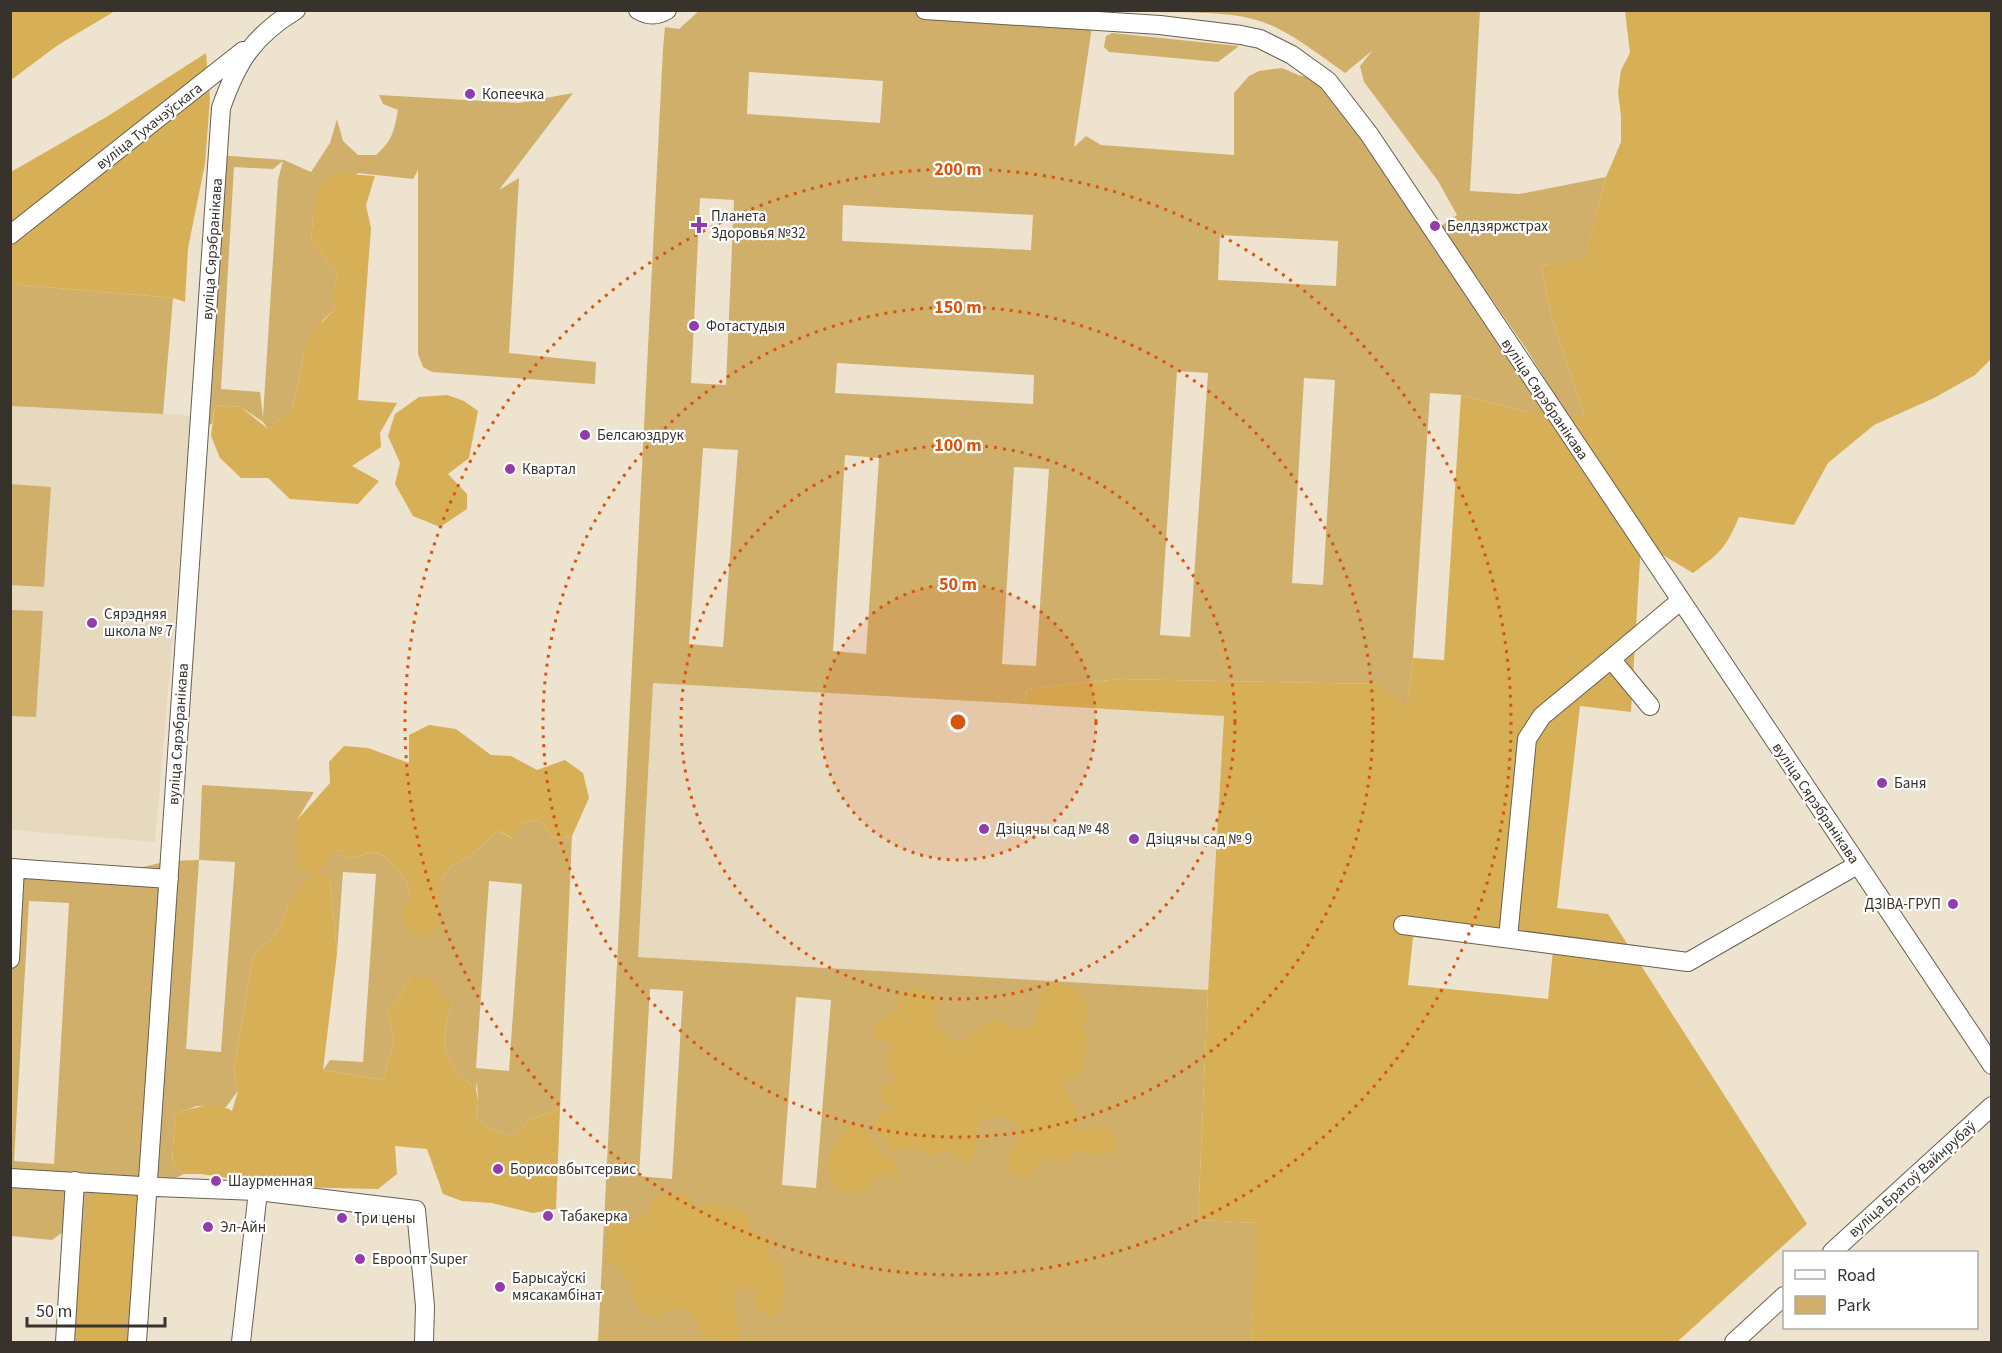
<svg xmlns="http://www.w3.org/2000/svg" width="2002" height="1353" font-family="'Source Sans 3',sans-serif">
	<rect width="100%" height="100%" fill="#ede3cf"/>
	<path fill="#e7d9be" d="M 10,284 L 173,298 L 163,413 L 192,416 L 155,842 L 11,830 Z
		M 653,682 L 1224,715 L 1208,990 L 638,957 Z"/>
	<path fill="#d0af6a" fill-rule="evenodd" d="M 700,10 L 925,10 L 1093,20 L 1074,147 L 1086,136 L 1101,145 L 1234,155 L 1234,93 L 1249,76 L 1259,71 L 1282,68 L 1298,75 L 1328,81 L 1557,417 L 1527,412 L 1461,395 L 1430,393 L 1413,658 L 1407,708 L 1380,684 L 1119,679 L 1027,689 L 1025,704 L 653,683 L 638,957 L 1208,990 L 1198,1220 L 1258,1223 L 1251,1342 L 598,1342 L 663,49 L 665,27 L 679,29 ZM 749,72 L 883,81 L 880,123 L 747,114 ZM 700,198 L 734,200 L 726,385 L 691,383 ZM 843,205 L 1033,215 L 1031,250 L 842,241 ZM 1220,235 L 1338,241 L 1336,286 L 1218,280 ZM 837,363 L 1034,375 L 1033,404 L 835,393 ZM 1177,371 L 1208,373 L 1190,637 L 1160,635 ZM 1304,378 L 1335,380 L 1323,585 L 1292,583 ZM 703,448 L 738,450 L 723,647 L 689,644 ZM 845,455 L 879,458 L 866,654 L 833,651 ZM 1014,467 L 1049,469 L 1036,666 L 1002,664 ZM 650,989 L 683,991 L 672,1179 L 639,1176 ZM 796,997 L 831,1000 L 816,1188 L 782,1185 Z
		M 1142,11 L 1480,11 L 1470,191 L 1520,194 L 1606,177 L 1584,261 L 1541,265 L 1551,314 L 1585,416 L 1575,428 L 1527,350 L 1441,226 L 1457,215 L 1438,181 L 1364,82 L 1360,66 L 1373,50 L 1345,73 C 1324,58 1302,41 1279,29 C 1237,7 1187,15 1142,11 Z
		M 1112,33 L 1239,46 L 1218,62 L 1109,52 L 1104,47 L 1106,36 Z
		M 573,93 L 499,190 L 519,178 L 509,353 L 596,362 L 595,384 L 432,372 L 423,367 L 418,354 L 418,170 L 413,179 L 358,173 L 313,216 L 311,241 L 338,272 L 334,288 L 335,309 L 323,320 L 303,353 L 299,381 L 292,409 L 268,429 L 263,422 L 241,407 L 215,405 L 212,424 L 199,427 L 218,155 L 284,160 L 311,172 L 330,143 L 337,119 L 343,141 L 358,155 L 376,155 C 393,140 394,131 398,110 L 383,104 L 379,95 L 519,103 ZM 283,161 L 278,180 L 263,417 L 260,392 L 221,389 L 234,167 L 273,169 Z
		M 11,284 L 173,298 L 163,414 L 11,406 Z
		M 10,484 L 51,487 L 44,587 L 11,585 Z
		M 10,610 L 43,611 L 36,717 L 11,716 Z
		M 202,785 L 314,792 L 297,820 L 331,852 L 342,850 L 348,859 L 372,852 L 385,856 L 407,882 L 410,897 L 441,882 L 451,866 L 470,856 L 498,831 L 512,838 L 521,823 L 539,820 L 554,838 L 572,836 L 560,1108 L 528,1121 L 513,1138 L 487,1127 L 476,1118 L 478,1102 L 477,1082 L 476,1089 C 442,1060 438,1047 452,1005 L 410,978 L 402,994 L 388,1009 L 394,1041 L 383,1080 L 323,1070 L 330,1060 L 363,1062 L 376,874 L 343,872 L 337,953 L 330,876 L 288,903 L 284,919 L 274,936 L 253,956 L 234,1070 L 238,1091 L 226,1107 L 197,1106 L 175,1114 L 172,1163 L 184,1174 L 157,1187 L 137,1342 L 61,1342 L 71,1226 L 52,1240 L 11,1236 L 10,1178 L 12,1169 L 11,1172 L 11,867 L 107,875 L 169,861 L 199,860 ZM 199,860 L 235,862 L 221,1052 L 186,1049 ZM 489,881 L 522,884 L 509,1071 L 476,1068 ZM 29,901 L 69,903 L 54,1164 L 14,1161 Z"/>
	<path fill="#d7af57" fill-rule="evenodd" d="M 11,10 L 115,10 L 115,11 L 58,45 L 11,80 Z
		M 1625,11 L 1991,11 L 1991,359 L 1975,375 L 1934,398 L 1874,425 L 1828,463 L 1794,525 L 1739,517 C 1726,548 1720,553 1693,573 L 1641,542 L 1631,712 L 1580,706 L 1557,908 L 1608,914 L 1807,1224 L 1677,1342 L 1251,1342 L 1257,1223 L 1198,1220 L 1208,990 L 1224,716 L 1025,704 L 1027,689 L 1119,679 L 1380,684 L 1407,707 L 1413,658 L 1444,660 L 1461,395 L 1527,412 L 1585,416 L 1551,314 L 1541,265 L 1584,260 L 1606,177 L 1621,142 L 1621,116 L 1618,92 L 1621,70 L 1630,53 ZM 1413,937 L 1553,951 L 1548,999 L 1408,985 Z
		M 206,53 L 210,99 L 205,164 L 188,248 L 185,302 L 173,298 L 11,284 L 11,172 L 108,116 Z
		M 336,173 L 375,176 L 366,205 L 371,228 L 358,400 L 397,403 L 380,433 L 381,447 L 352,466 L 379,481 L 358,504 L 290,499 L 268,478 L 241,478 L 220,458 L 211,436 L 215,405 L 241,407 L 268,429 L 292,409 L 299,381 L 303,353 L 312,332 L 335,309 L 333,291 L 338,272 L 311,241 L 313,216 L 320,186 Z
		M 447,395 L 464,401 L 478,411 L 469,458 L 448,474 L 467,494 L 467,509 L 440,527 L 413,516 L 395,484 L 400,463 L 388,436 L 395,414 L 419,397 Z
		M 429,725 L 456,729 L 491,755 L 511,756 L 537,770 L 565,760 L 583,773 L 589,798 L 572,836 L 554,838 L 539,820 L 521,823 L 513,838 L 498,831 L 470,856 L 451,866 L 441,882 L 437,927 L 427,938 L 414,937 L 402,916 L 410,897 L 407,882 L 385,856 L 372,852 L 348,859 L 342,850 L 332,852 L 318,874 L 330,876 L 337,953 L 323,1070 L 383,1080 L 394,1041 L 388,1009 L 402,994 L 410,978 L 431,978 L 452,1005 C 438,1047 442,1060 476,1089 L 478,1102 L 476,1118 L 487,1127 L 513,1138 L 528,1121 L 560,1108 L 556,1209 L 533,1213 L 492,1203 L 462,1201 L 443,1194 L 427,1149 L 395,1146 L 397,1174 L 378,1189 L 289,1187 L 201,1174 L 184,1174 L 172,1163 L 175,1114 C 192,1108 216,1100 232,1111 L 238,1091 L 234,1070 L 253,956 L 274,936 L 284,919 L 288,903 L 303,884 L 317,874 L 299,868 L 295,848 L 297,820 L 330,783 L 329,762 L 344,746 L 368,748 L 409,763 L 409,735 Z
		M 1053,984 C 1058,985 1064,985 1068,986 C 1084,993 1096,1012 1082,1026 L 1088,1039 L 1082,1070 L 1075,1076 L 1066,1079 C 1063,1093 1071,1100 1078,1112 L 1074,1126 L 1080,1130 L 1104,1125 L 1112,1133 L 1118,1142 L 1115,1152 L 1103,1155 L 1080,1151 L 1072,1155 L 1070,1163 L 1058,1160 L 1041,1160 L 1029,1179 L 1010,1173 L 1010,1151 L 1015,1143 L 1018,1126 C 1005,1115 990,1111 977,1125 C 976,1139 979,1155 966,1164 L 958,1161 L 954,1152 L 944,1149 L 937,1155 L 928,1156 L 924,1150 L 916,1149 L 913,1145 L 906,1149 L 889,1149 L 885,1136 L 876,1131 L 875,1122 L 882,1112 L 891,1111 L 891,1106 L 882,1101 L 880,1093 L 882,1087 L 892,1083 L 895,1076 L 889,1070 L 886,1055 L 893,1046 L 886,1041 L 875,1039 L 875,1027 L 892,1012 L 901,1011 L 898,1007 L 897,1001 L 904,993 L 912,987 L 935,995 L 938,1000 L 934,1022 C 965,1065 970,1022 992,1020 C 1002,1019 1010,1027 1019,1029 C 1023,1029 1029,1028 1033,1027 C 1039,1018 1038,998 1044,989 C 1046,986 1050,986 1053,984 Z
		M 857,1125 C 869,1133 877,1139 880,1153 C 894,1158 898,1165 901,1179 L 884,1174 L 871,1184 L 868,1191 L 860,1193 L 837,1190 C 817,1158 832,1153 847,1127 Z
		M 108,1183 L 136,1194 L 146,1219 L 141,1286 L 121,1322 L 129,1342 L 78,1342 L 78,1277 L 85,1228 L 91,1199 Z
		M 677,1194 L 691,1195 L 692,1212 L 707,1203 L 747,1213 L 751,1223 L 748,1229 L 769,1238 L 770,1261 L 779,1261 C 786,1278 784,1294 781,1312 L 773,1317 L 762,1313 L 755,1302 L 757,1291 L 748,1287 L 741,1292 L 734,1286 L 737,1323 L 741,1336 L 731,1342 L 701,1335 C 698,1316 693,1311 674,1307 L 658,1317 L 644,1314 L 636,1304 L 630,1281 L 614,1262 L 606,1260 L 609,1224 L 621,1215 L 636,1219 L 649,1213 L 652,1202 L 659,1195 Z"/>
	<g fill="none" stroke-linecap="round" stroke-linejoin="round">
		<g stroke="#69604f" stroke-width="20">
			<path id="minor" d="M 638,10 C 648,16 657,16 667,10
				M 925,10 L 1160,25 L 1241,35 L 1260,39 L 1292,55 L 1328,81 L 1369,134 L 1992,1065
				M 10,235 L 243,51
				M 1650,706 L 1611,659 L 1680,601
				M 10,868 L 169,879
				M 1403,925 L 1688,962 L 1857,865
				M 1508,938 L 1527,739 L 1542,716 L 1611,659
				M 10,959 L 15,868
				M 10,1178 L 157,1187 L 258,1191 L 416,1210 L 425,1306 L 424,1342
				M 1832,1252 L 1992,1106
				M 65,1342 L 75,1181
				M 137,1342 L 221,108 C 237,62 253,36 296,10
				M 241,1342 L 258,1191
				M 1734,1342 L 1784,1296"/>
		</g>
		<use href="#minor" stroke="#fff" stroke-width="18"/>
	</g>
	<circle cx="958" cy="722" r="138" fill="#d6550f" fill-opacity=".12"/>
	<g fill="none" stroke="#d6550f" stroke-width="3" stroke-dasharray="3 6">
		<circle cx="958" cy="722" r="138"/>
		<circle cx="958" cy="722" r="277"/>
		<circle cx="958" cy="722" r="415"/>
		<circle cx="958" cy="722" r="553"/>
	</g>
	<g fill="#923dab" stroke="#fff" stroke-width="2">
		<circle cx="470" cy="94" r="6"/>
		<path d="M696 216h6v6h6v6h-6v6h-6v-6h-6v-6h6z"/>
		<circle cx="1435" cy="226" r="6"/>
		<circle cx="694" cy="326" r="6"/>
		<circle cx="585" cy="435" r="6"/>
		<circle cx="510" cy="469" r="6"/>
		<circle cx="92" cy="623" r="6"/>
		<circle cx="1882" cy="783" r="6"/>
		<circle cx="984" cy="829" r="6"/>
		<circle cx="1134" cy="839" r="6"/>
		<circle cx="1953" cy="904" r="6"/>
		<circle cx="498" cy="1169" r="6"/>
		<circle cx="216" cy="1181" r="6"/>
		<circle cx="548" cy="1216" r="6"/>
		<circle cx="342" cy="1218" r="6"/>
		<circle cx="208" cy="1227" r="6"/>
		<circle cx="360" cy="1259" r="6"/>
		<circle cx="500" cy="1287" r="6"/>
	</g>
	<g text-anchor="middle" stroke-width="4.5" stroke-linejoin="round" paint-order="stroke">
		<g font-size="15" fill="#37332c" stroke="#fff" text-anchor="start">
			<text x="482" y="99">Копеечка</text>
			<text x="711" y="221">Планета<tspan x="711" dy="17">Здоровья №32</tspan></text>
			<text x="1447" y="231">Белдзяржстрах</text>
			<text x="706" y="331">Фотастудыя</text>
			<text x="597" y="440">Белсаюздрук</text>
			<text x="522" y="474">Квартал</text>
			<text x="104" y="619">Сярэдняя<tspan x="104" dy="17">школа № 7</tspan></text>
			<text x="1894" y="788">Баня</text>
			<text x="996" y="834">Дзіцячы сад № 48</text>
			<text x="1146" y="844">Дзіцячы сад № 9</text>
			<text x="1941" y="909" text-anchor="end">ДЗІВА-ГРУП</text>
			<text x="510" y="1174">Борисовбытсервис</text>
			<text x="228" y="1186">Шаурменная</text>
			<text x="560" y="1221">Табакерка</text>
			<text x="354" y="1223">Три цены</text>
			<text x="220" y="1232">Эл-Айн</text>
			<text x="372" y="1264">Евроопт Super</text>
			<text x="512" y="1283">Барысаўскі<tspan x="512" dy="17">мясакамбінат</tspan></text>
		</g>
		<g font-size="15" fill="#37332c" stroke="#fff">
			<text transform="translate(149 126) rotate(-38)" y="5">вуліца Тухачэўскага</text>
			<text transform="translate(212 249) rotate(-86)" y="5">вуліца Сярэбранікава</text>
			<text transform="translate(1545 399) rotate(56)" y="5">вуліца Сярэбранікава</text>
			<text transform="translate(178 734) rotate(-86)" y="5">вуліца Сярэбранікава</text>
			<text transform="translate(1816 803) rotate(56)" y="5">вуліца Сярэбранікава</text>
			<text transform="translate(1912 1179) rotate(-42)" y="5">вуліца Братоў Вайнрубаў</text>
		</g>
	</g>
	<circle cx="958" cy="722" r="9" fill="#d6550f" stroke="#fff" stroke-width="3"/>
	<g font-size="18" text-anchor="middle" font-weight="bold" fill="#d6550f" stroke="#fff" stroke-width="4.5" stroke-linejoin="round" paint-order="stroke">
		<text x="958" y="175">200 m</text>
		<text x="958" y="313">150 m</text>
		<text x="958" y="451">100 m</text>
		<text x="958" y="590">50 m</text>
	</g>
	<rect width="2002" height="1353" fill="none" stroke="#37332c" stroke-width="24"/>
	<rect x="1783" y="1251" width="195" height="78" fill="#ffffff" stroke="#afadab" stroke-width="1.5"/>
	<rect x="1795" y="1270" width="30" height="9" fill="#ffffff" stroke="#afadab" stroke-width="1.5"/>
	<text x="1837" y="1281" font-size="18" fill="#37332c">Road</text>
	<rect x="1795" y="1296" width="30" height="18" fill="#d0af6a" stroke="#afadab" stroke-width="1.5"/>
	<text x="1837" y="1311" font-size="18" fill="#37332c">Park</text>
	<path d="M27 1317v9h138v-9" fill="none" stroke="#37332c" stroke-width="3"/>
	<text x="36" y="1317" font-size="18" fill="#37332c" stroke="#ffffff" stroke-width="4.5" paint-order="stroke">50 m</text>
</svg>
